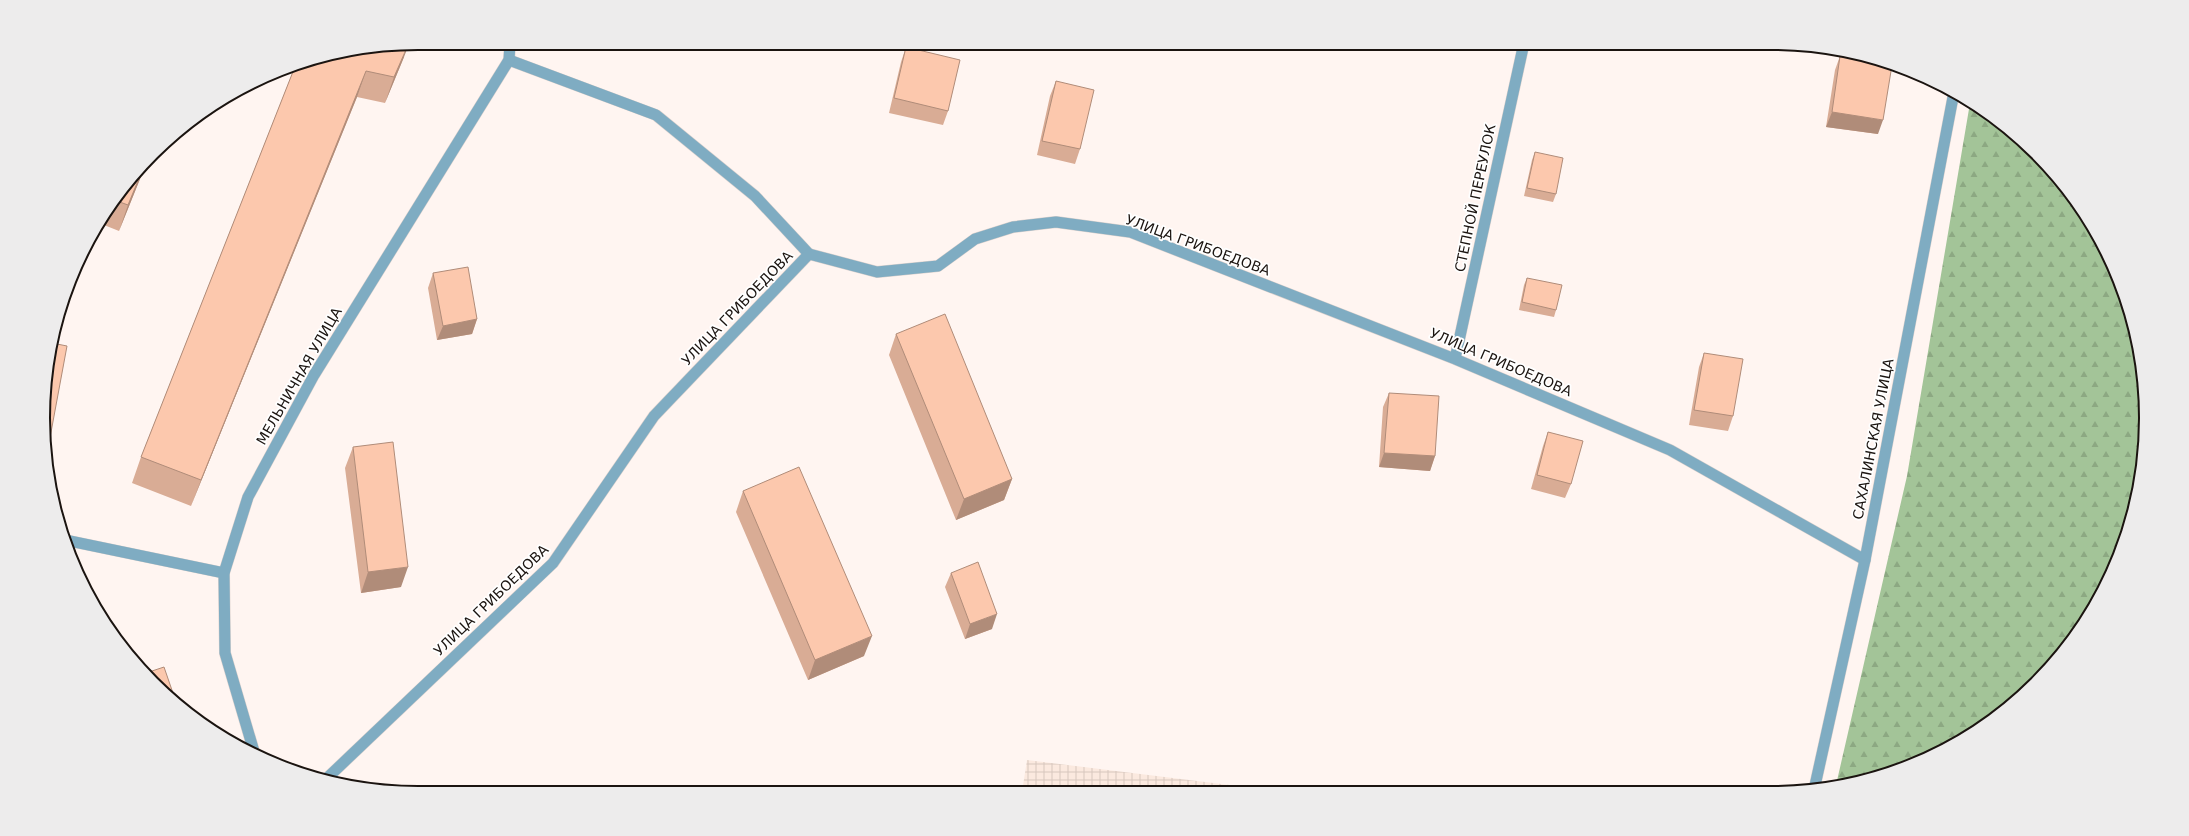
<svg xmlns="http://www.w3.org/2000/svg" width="2189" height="836" font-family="'DejaVu Sans',sans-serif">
	<defs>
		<pattern id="industrial-grid" width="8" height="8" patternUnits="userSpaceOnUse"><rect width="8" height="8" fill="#fbe9df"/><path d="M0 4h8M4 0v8" fill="none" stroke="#d7c7be"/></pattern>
		<pattern id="forest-firs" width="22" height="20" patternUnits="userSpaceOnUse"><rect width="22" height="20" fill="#a3c498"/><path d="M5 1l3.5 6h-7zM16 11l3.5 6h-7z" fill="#8ca882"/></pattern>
	</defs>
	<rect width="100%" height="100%" fill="#fff5f1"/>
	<path fill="url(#industrial-grid)" d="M 1027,760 L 1278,791 L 1022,792 Z"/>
	<path fill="url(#forest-firs)" d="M 1970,103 L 1999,121 L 2053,171 L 2096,231 L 2126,298 L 2143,369 L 2145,443 L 2133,515 L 2083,626 L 2018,700 L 1937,754 L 1836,785 L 1907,476 Z"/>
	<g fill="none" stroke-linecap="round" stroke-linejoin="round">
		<g stroke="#dbd1cd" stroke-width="12">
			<path id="service" d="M 509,60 L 656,115 L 755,196 L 809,254
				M 65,540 L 224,573"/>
		</g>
		<g stroke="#dbd1cd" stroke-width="12">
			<path id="minor" d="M 1455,359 L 1524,43
				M 255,755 L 225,653 L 224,573 L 248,497 L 314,375 L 509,60 L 510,43
				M 324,781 L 553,563 L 654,416 L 809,254 L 877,272 L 938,266 L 975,239 L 1013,227 L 1056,222 L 1130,232 L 1455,359 L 1670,450 L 1865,560"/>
		</g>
		<g stroke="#dbd1cd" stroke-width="12">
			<path id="tertiary" d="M 1814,790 L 1865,560 L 1954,92"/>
		</g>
		<use href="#service" stroke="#7facc2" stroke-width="11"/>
		<use href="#minor" stroke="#7facc2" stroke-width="11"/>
		<use href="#tertiary" stroke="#7facc2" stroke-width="11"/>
	</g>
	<path fill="#d9ac95" d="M 1587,43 L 1627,43 L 1625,50 L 1587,44 Z
		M 906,47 L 948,111 L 943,125 L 889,113 L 901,62 Z
		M 1840,56 L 1878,134 L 1826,127 L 1835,70 Z
		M 404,57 L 385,103 L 357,97 L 191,506 L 132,483 L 141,457 L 296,64 Z
		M 1056,81 L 1080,149 L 1075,164 L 1037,155 L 1050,96 Z
		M 1535,152 L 1556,194 L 1553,202 L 1524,196 L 1532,160 Z
		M 144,169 L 119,231 L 99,223 Z
		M 433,273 L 477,319 L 472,334 L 437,340 L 428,288 Z
		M 1527,278 L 1556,310 L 1554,317 L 1519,310 L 1524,285 Z
		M 896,334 L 1012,479 L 1004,500 L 956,520 L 889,355 Z
		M 1704,353 L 1733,416 L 1728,431 L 1689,425 L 1699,367 Z
		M 1389,393 L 1435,456 L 1430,471 L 1379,467 L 1383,407 Z
		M 1548,432 L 1571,484 L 1565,498 L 1531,489 L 1543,446 Z
		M 353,447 L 401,587 L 361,593 L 345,468 Z
		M 743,491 L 864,656 L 808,680 L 736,512 Z
		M 951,573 L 992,629 L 965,639 L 945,587 Z"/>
	<path fill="#b08c79" d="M 409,44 L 404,57 L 385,103 L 394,77 L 408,45 Z
		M 366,71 L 357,97 L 191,506 L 201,480 Z
		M 1832,112 L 1883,120 L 1878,134 L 1826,127 Z
		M 144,169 L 119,231 L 128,205 L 142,171 Z
		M 477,319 L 472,334 L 437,340 L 443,326 Z
		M 1384,453 L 1435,456 L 1430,471 L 1379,467 Z
		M 1012,479 L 1004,500 L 956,520 L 964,499 Z
		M 408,567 L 401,587 L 361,593 L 368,572 Z
		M 997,614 L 992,629 L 965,639 L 970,624 Z
		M 872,636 L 864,656 L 808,680 L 815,660 Z"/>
	<path fill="#fcc8ad" stroke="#b08c79" d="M 408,45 L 394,77 L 366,71 L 201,480 L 141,457 L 296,64 Z
		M 906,47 L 960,60 L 948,111 L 894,98 Z
		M 1840,56 L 1887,63 L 1892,65 L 1883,120 L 1832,112 Z
		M 1056,81 L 1094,90 L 1080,149 L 1042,141 Z
		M 1535,152 L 1563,158 L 1556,194 L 1527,188 Z
		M 142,171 L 128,205 L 117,201 Z
		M 468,267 L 477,319 L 443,326 L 433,273 Z
		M 1527,278 L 1562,285 L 1556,310 L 1522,302 Z
		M 945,314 L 1012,479 L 964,499 L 896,334 Z
		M 52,343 L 67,346 L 49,443 L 46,369 Z
		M 1704,353 L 1743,359 L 1733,416 L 1694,410 Z
		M 1389,393 L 1439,396 L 1435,456 L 1384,453 Z
		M 1548,432 L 1583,441 L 1571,484 L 1537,475 Z
		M 393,442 L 408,567 L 368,572 L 353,447 Z
		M 799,467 L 872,636 L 815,660 L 743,491 Z
		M 978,562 L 997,614 L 970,624 L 951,573 Z
		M 164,667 L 175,699 L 149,672 Z"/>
	<g text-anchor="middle" stroke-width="3.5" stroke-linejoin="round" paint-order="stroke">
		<g font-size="14" fill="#1b1410" stroke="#fff">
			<text transform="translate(1475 198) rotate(-78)" y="5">СТЕПНОЙ ПЕРЕУЛОК</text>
			<text transform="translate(1198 245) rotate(20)" y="5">УЛИЦА ГРИБОЕДОВА</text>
			<text transform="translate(737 308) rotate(-46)" y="5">УЛИЦА ГРИБОЕДОВА</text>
			<text transform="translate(1501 362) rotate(23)" y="5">УЛИЦА ГРИБОЕДОВА</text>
			<text transform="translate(299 376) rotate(-60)" y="5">МЕЛЬНИЧНАЯ УЛИЦА</text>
			<text transform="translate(1873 439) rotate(-79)" y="5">САХАЛИНСКАЯ УЛИЦА</text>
			<text transform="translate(491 600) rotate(-44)" y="5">УЛИЦА ГРИБОЕДОВА</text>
		</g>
	</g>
	<path d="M0 0H2189V836H0ZM418 50H1771A368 368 0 0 1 2139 418V418A368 368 0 0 1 1771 786H418A368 368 0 0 1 50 418V418A368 368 0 0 1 418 50Z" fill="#edecec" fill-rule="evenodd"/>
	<path fill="none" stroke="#1b1410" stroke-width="2" d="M418 50H1771A368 368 0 0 1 2139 418V418A368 368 0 0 1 1771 786H418A368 368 0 0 1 50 418V418A368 368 0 0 1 418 50Z"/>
</svg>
